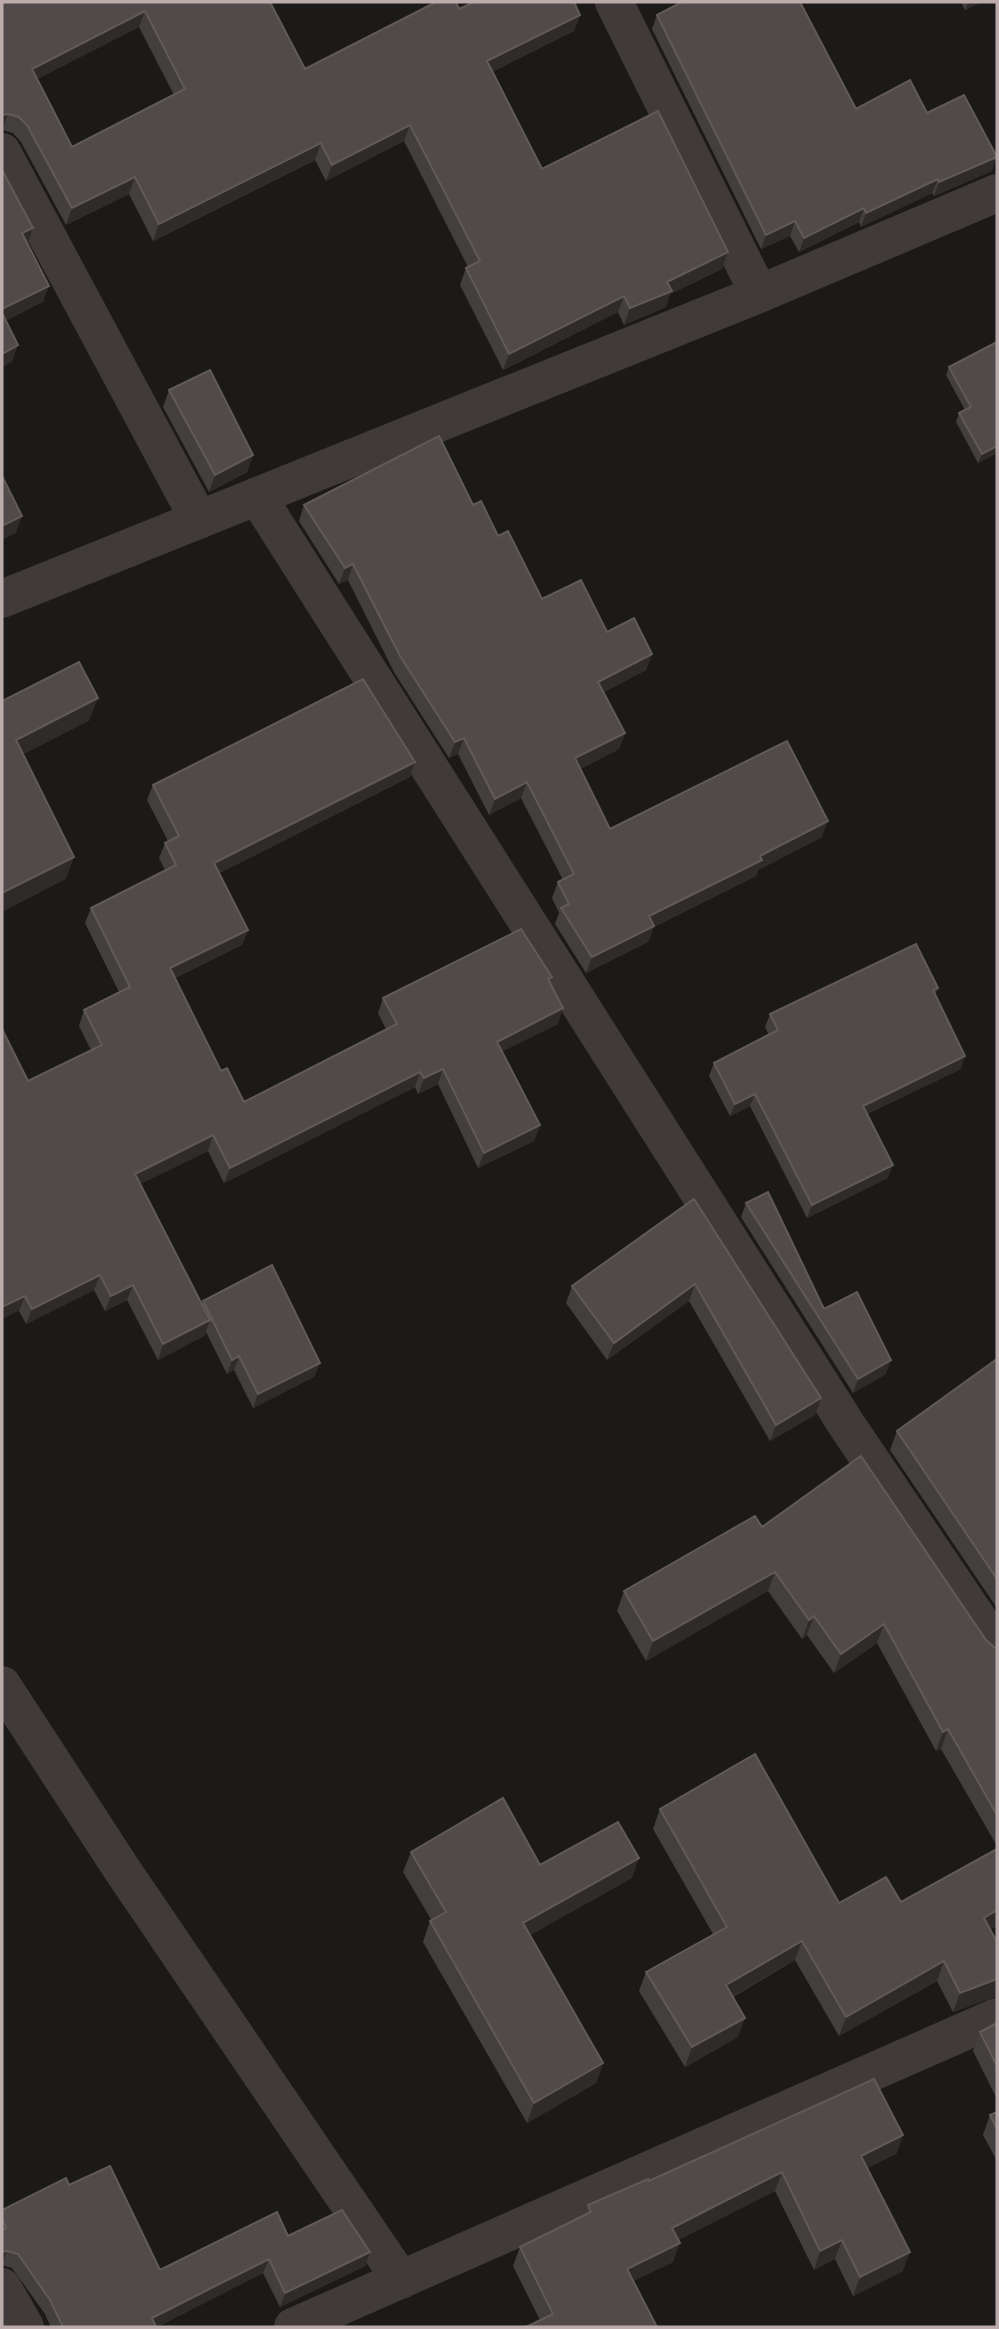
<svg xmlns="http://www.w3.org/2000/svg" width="999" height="2329" font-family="'PT Sans Narrow',sans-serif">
	<rect width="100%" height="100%" fill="#1b1a19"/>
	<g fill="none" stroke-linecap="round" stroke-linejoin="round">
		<path stroke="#403b3a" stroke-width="38" d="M 614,2 L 759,294
			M 2,152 L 199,520
			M 257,496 L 848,1427 L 997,1647
			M 2,599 L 759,294 L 997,193
			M 2,1685 L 121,1868 L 401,2280
			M 2,2287 L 25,2327
			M 293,2327 L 997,2017"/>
	</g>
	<path fill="#433f3e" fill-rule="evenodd" d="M 2,2 L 270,2 L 305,69 L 459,9 L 580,15 L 574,31 L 492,72 L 542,169 L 728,252 L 722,269 L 670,294 L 666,307 L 624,325 L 618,312 L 503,370 L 460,285 L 466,268 L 468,267 L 404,141 L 326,181 L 315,160 L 153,241 L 129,194 L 66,225 L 21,142 L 13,133 L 2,130 ZM 139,27 L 174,95 L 72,147 L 37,79 Z
		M 961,2 L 981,2 L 965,10 Z
		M 657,15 L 856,109 L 927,113 L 992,171 L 934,196 L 932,193 L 861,227 L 859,222 L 799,252 L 790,236 L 761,249 L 652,29 Z
		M 949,367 L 997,453 L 978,463 L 956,422 L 959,413 L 965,410 L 946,375 Z
		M 169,390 L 253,455 L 247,472 L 209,492 L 163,407 Z
		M 304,505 L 473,505 L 498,536 L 542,599 L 652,654 L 646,670 L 604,692 L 625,733 L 619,749 L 580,769 L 610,829 L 822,837 L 758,870 L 756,876 L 654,927 L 648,942 L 586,973 L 555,924 L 559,913 L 552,898 L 558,882 L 563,880 L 521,798 L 489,815 L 458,754 L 449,758 L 394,672 L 348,580 L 339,584 L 299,521 Z
		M 415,762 L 410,777 L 219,873 L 248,930 L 242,945 L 175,978 L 221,1071 L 244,1102 L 386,1029 L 378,1013 L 383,998 L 552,977 L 550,983 L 558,1024 L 502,1051 L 540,1125 L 534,1141 L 478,1168 L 438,1084 L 418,1094 L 415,1087 L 224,1183 L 208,1151 L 140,1184 L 202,1304 L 203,1301 L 320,1363 L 314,1377 L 253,1408 L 234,1370 L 227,1374 L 206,1332 L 204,1336 L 158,1360 L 127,1300 L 105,1311 L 94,1290 L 26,1324 L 19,1311 L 28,1081 L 91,1050 L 79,1026 L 84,1010 L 119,992 L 85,923 L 91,908 L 165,870 L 159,858 L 165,843 L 168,841 L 147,800 L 153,785 Z
		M 938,988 L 935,994 L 961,1069 L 867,1114 L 888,1178 L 807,1218 L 750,1106 L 730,1116 L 709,1076 L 714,1063 L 769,1035 L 765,1027 L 770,1014 Z
		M 694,1199 L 821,1398 L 815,1415 L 770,1441 L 689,1301 L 607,1360 L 566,1303 L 572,1286 Z
		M 746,1203 L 824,1309 L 886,1374 L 853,1393 L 741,1217 Z
		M 997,1359 L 997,1608 L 890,1450 L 897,1431 Z
		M 762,1527 L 986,1640 L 994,1647 L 997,1648 L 997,1846 L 941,1749 L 936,1751 L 877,1643 L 834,1673 L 807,1635 L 802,1639 L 768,1591 L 646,1661 L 617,1611 L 624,1591 Z
		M 660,1809 L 839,1903 L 901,1902 L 990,1929 L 997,1942 L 997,1996 L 953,2012 L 937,1981 L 839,2036 L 795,1960 L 733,1997 L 738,2037 L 685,2067 L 639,1991 L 646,1972 L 713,1934 L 653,1829 Z
		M 411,1852 L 540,1865 L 632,1878 L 530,1935 L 603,2063 L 596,2083 L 527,2123 L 423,1942 L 430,1921 L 432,1921 L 403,1872 Z
		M 997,2023 L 997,2099 L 973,2051 L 980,2032 Z
		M 997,2112 L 997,2161 L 983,2135 L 990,2115 Z
		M 903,2135 L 896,2154 L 867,2168 L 903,2271 L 853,2296 L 835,2259 L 814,2270 L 775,2191 L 678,2240 L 673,2262 L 633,2281 L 540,2320 L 513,2266 L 520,2247 L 584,2215 L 588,2205 L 649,2181 Z
		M 69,2185 L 160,2270 L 288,2236 L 370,2252 L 365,2266 L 280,2307 L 263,2273 L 157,2327 L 51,2327 L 45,2314 L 12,2268 L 2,2265 L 2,2210 Z"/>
	<path fill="#2e2b2a" d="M 968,2 L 981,2 L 965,10 Z
		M 145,11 L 139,27 L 26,85 L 32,69 Z
		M 580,15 L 574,31 L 481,78 L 487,61 Z
		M 8,114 L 2,130 L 2,115 Z
		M 410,125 L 404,141 L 326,181 L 332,165 Z
		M 321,143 L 315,160 L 153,241 L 159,224 Z
		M 997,157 L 992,171 L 934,196 L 939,182 Z
		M 135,177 L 129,194 L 66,225 L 72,208 Z
		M 938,179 L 932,193 L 861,227 L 866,213 Z
		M 864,208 L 859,222 L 799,252 L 804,238 Z
		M 795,221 L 790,236 L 761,249 L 766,235 Z
		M 33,228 L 27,245 L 22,233 Z
		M 728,252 L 722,269 L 670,294 L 666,307 L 624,325 L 630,308 L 667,282 Z
		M 49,286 L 43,302 L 2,323 L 2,309 Z
		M 624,296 L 618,312 L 503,370 L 509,354 Z
		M 18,345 L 12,362 L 2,367 L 2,354 Z
		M 997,446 L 997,453 L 978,463 L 982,454 Z
		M 253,455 L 247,472 L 209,492 L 215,475 Z
		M 22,516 L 16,533 L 2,540 L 2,526 Z
		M 353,564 L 348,580 L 339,584 L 345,568 Z
		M 652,654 L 646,670 L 593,698 L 598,682 Z
		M 98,698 L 89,721 L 8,762 L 16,740 Z
		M 625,733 L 619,749 L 569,774 L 575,758 Z
		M 464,738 L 458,754 L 449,758 L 455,742 Z
		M 415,762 L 410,777 L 208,878 L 214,863 Z
		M 527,782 L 521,798 L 489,815 L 495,799 Z
		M 828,821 L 822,837 L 758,870 L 756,876 L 654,927 L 648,942 L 586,973 L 592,957 L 649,916 L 760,856 Z
		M 74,857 L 66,879 L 2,912 L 2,893 Z
		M 248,930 L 242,945 L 165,983 L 170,968 Z
		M 563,1008 L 558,1024 L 491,1057 L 497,1042 Z
		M 965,1056 L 961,1069 L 858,1118 L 863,1106 Z
		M 443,1069 L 438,1084 L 418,1094 L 424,1078 Z
		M 420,1072 L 415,1087 L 224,1183 L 230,1168 Z
		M 755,1094 L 750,1106 L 730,1116 L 735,1104 Z
		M 540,1125 L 534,1141 L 478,1168 L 484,1153 Z
		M 213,1135 L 208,1151 L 130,1189 L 135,1174 Z
		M 893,1165 L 888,1178 L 807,1218 L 812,1205 Z
		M 100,1275 L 94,1290 L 26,1324 L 32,1309 Z
		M 695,1284 L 689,1301 L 607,1360 L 614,1343 Z
		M 133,1285 L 127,1300 L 105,1311 L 111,1296 Z
		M 25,1296 L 19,1311 L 2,1319 L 2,1307 Z
		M 210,1320 L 204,1336 L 158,1360 L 163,1344 Z
		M 239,1356 L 234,1370 L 227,1374 L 232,1360 Z
		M 891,1360 L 886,1374 L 853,1393 L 858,1379 Z
		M 320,1363 L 314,1377 L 253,1408 L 258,1394 Z
		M 821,1398 L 815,1415 L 770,1441 L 776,1425 Z
		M 775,1572 L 768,1591 L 646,1661 L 653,1641 Z
		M 814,1616 L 807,1635 L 802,1639 L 809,1620 Z
		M 884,1624 L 877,1643 L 834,1673 L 841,1654 Z
		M 948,1729 L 941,1749 L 936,1751 L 943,1732 Z
		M 639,1858 L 632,1878 L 516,1943 L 523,1923 Z
		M 997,1910 L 997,1926 L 977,1937 L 984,1918 Z
		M 802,1941 L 795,1960 L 719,2004 L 726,1985 Z
		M 944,1961 L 937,1981 L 839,2036 L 846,2017 Z
		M 997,1979 L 997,1996 L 953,2012 L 960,1993 Z
		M 745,2018 L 738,2037 L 685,2067 L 692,2047 Z
		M 603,2063 L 596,2083 L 527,2123 L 534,2103 Z
		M 903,2135 L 896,2154 L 854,2175 L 861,2156 Z
		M 782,2172 L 775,2191 L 665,2247 L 672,2228 Z
		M 842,2240 L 835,2259 L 814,2270 L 820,2251 Z
		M 680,2243 L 673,2262 L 620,2288 L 627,2269 Z
		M 7,2251 L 2,2264 L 2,2252 Z
		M 370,2252 L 365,2266 L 280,2307 L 285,2293 Z
		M 910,2252 L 903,2271 L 853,2296 L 860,2277 Z
		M 269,2259 L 263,2273 L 157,2327 L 152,2318 Z"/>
	<path fill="#504b4a" stroke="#615a59" stroke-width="2" fill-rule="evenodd" d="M 2,2 L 270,2 L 305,69 L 436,2 L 456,2 L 459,9 L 474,2 L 574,2 L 580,15 L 487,61 L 542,169 L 658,111 L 728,252 L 667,282 L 672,291 L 667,293 L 630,308 L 624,296 L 509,354 L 466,268 L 480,261 L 410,125 L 332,165 L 321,143 L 159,224 L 135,177 L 72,208 L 27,125 L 19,117 L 8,114 L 2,115 ZM 145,11 L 185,89 L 72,147 L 32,69 Z
		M 682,2 L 800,2 L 856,109 L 910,80 L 927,113 L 964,95 L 997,157 L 939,182 L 938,179 L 866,213 L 864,208 L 804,238 L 795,221 L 766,235 L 657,15 Z
		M 2,170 L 33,228 L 22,233 L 49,286 L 2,309 Z
		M 2,313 L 18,345 L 2,354 Z
		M 997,342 L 997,446 L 982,454 L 959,413 L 971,407 L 949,367 Z
		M 210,370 L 253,455 L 215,475 L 169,390 Z
		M 439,436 L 473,505 L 481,501 L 498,536 L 508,531 L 542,599 L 581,580 L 607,632 L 634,618 L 652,654 L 598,682 L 625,733 L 575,758 L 610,829 L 787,741 L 828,821 L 760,856 L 762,860 L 649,916 L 654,926 L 592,957 L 561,908 L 569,904 L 558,882 L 574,874 L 527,782 L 495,799 L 464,738 L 455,742 L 400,656 L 353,564 L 345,568 L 304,505 Z
		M 2,476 L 22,516 L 2,526 Z
		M 79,662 L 98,698 L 16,740 L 74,857 L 2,893 L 2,701 Z
		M 363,679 L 415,762 L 214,863 L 248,930 L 170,968 L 221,1071 L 227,1068 L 244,1102 L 397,1024 L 383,998 L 521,929 L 552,977 L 548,979 L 563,1008 L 497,1042 L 540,1125 L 484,1153 L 443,1069 L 424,1078 L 420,1072 L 230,1168 L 213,1135 L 135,1174 L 210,1320 L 163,1344 L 133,1285 L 111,1296 L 100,1275 L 32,1309 L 25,1296 L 2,1307 L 2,1029 L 28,1081 L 102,1045 L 84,1010 L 130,987 L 91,908 L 176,865 L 165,843 L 179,836 L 153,785 Z
		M 916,944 L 938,988 L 933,990 L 965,1056 L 863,1106 L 893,1165 L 812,1205 L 755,1094 L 735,1104 L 714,1063 L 778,1030 L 770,1014 Z
		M 768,1192 L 824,1309 L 857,1292 L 891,1360 L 858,1379 L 746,1203 Z
		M 694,1199 L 821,1398 L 776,1425 L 695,1284 L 614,1343 L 572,1286 Z
		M 272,1265 L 320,1363 L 258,1394 L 239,1356 L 232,1360 L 203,1301 Z
		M 997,1359 L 997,1579 L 897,1431 Z
		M 861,1456 L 986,1640 L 994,1647 L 997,1648 L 997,1815 L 948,1729 L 943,1732 L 884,1624 L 841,1654 L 814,1616 L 809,1620 L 775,1572 L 653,1641 L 624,1591 L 755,1516 L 762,1527 Z
		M 755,1754 L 839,1903 L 886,1877 L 901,1902 L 997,1849 L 997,1910 L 984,1918 L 997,1942 L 997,1979 L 960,1993 L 944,1961 L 846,2017 L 802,1941 L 726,1985 L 745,2018 L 692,2047 L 646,1972 L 727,1927 L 660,1809 Z
		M 503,1798 L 540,1865 L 618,1822 L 639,1858 L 523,1923 L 603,2063 L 534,2103 L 430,1921 L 446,1912 L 411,1852 Z
		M 997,2023 L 997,2066 L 980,2032 Z
		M 874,2079 L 903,2135 L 861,2156 L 910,2252 L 860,2277 L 842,2240 L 820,2251 L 782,2172 L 672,2228 L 680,2243 L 627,2269 L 657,2327 L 526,2327 L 553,2314 L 520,2247 L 591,2212 L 588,2205 L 648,2179 L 649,2181 Z
		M 997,2112 L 997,2129 L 990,2115 Z
		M 110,2166 L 160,2270 L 277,2212 L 288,2236 L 342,2210 L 370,2252 L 285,2293 L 269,2259 L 152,2318 L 156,2327 L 63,2327 L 50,2300 L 18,2254 L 7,2251 L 2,2252 L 2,2230 L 6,2228 L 2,2219 L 2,2210 L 66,2178 L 69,2185 Z"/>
	<rect width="999" height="2329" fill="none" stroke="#bbacab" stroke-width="7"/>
</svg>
